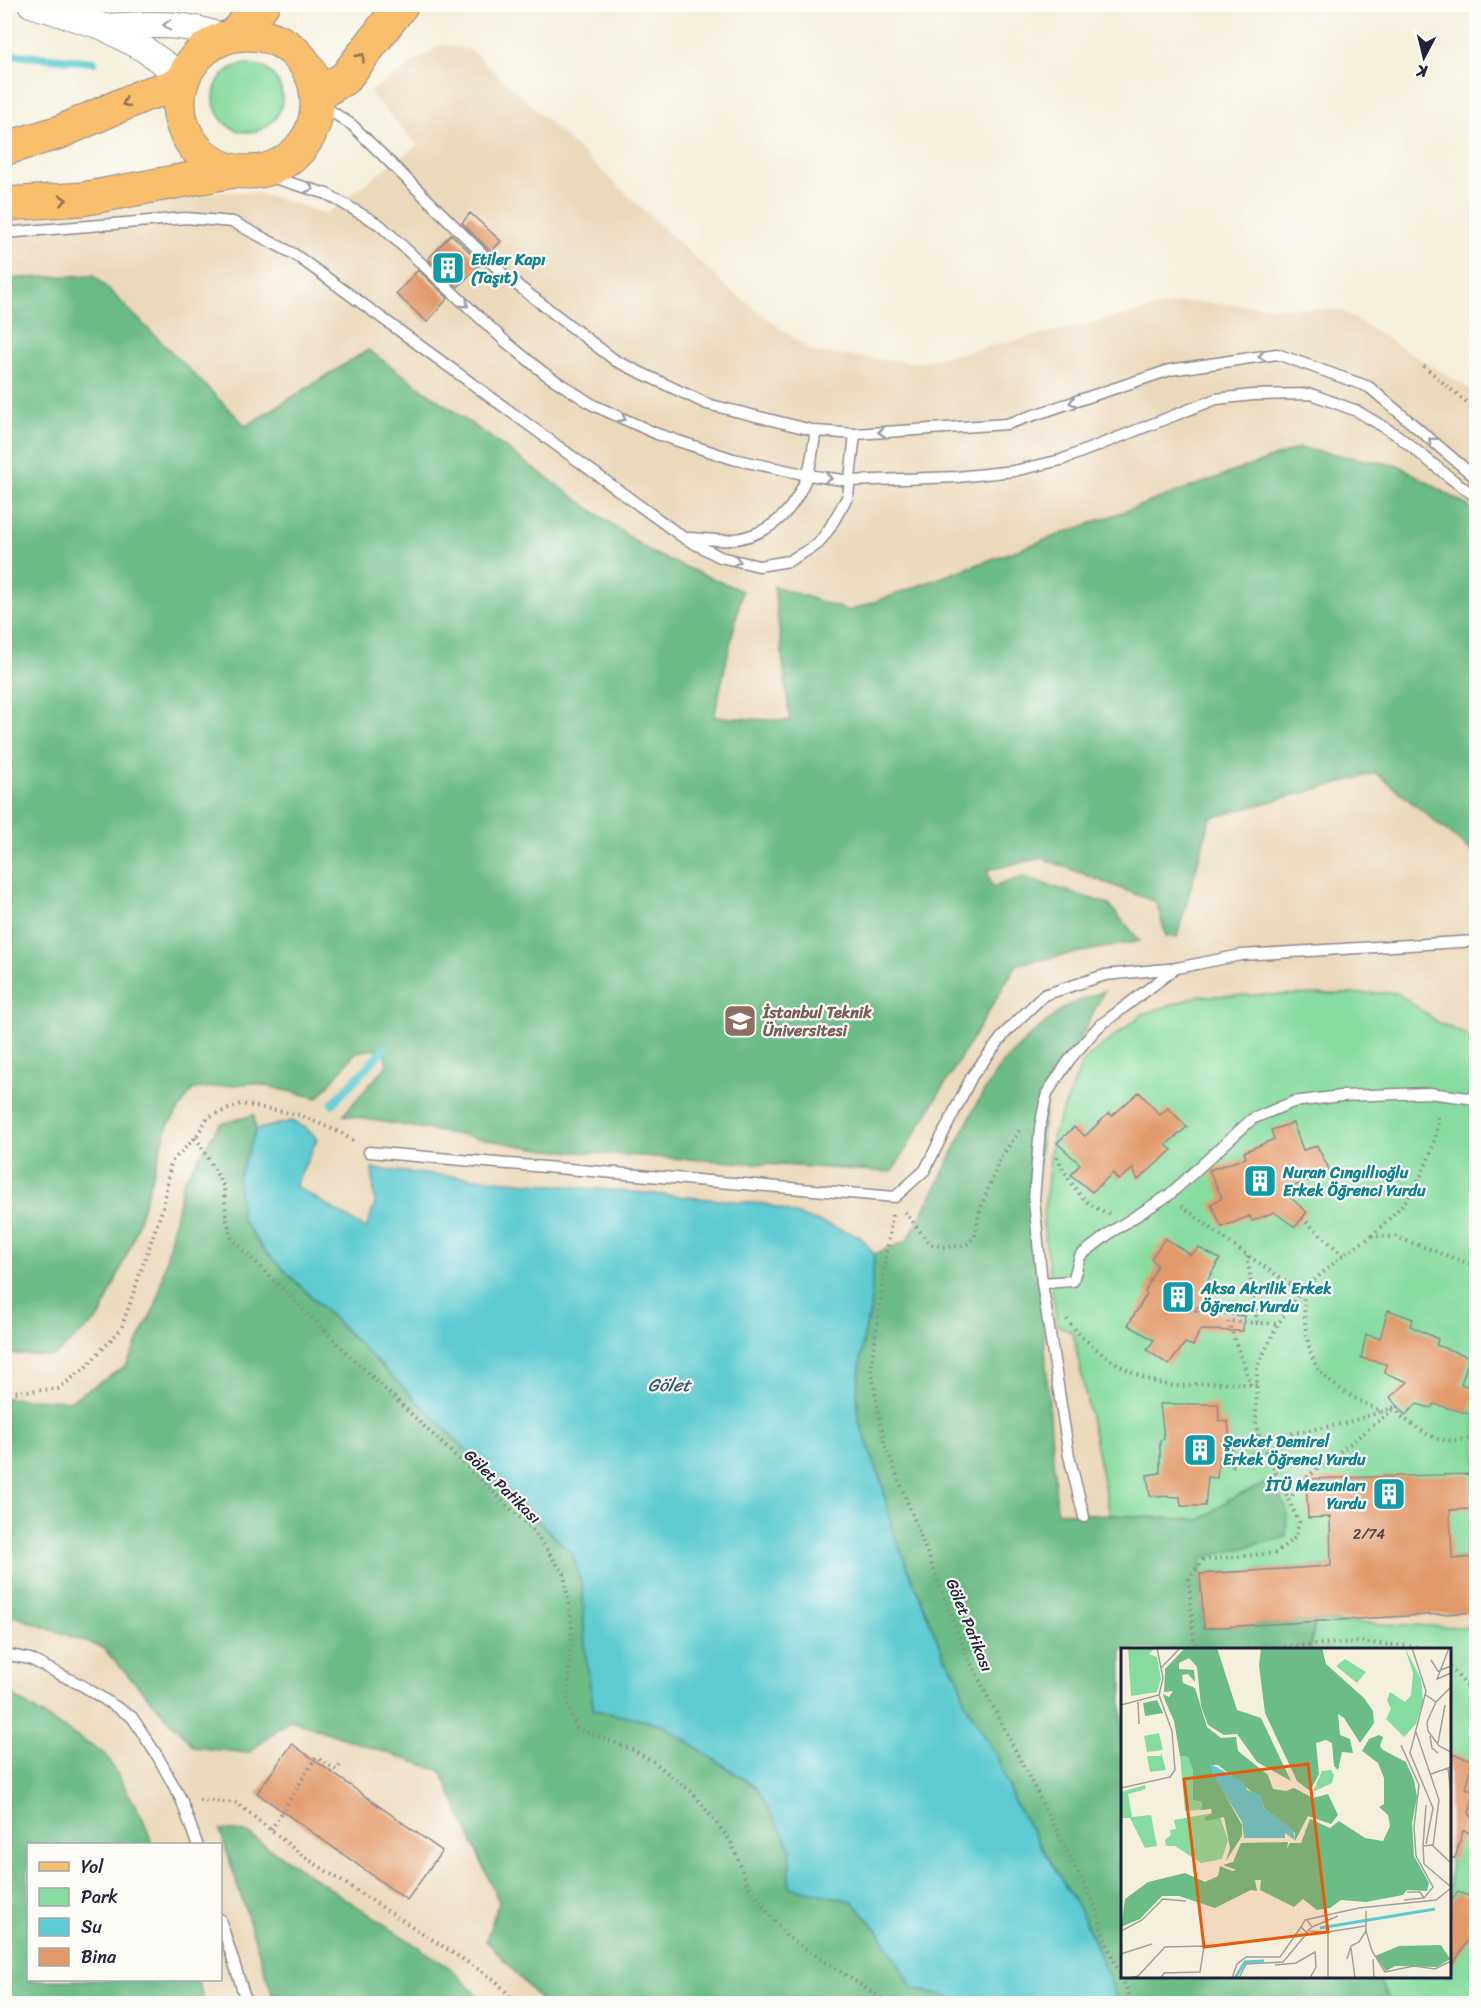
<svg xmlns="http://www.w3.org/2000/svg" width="1481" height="2008" font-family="Sriracha,sans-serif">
	<rect width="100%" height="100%" fill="#fdfcf7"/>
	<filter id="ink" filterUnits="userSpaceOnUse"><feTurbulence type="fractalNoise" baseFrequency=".0167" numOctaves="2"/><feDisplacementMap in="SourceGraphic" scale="12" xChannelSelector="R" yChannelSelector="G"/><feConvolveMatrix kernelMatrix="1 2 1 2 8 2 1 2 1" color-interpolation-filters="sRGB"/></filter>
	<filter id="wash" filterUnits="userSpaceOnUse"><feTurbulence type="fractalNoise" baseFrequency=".008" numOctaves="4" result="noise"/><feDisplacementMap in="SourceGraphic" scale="24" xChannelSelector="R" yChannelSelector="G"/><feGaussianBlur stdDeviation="1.35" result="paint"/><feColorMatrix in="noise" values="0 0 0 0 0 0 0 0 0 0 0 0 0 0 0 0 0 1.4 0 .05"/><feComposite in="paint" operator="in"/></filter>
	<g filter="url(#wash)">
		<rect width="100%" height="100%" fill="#f5f0dd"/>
		<path fill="#ead9ba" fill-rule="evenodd" d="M 440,45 L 470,49 L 728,288 L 812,352 L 918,363 L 1183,302 L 1340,310 L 1476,393 L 1476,2003 L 5,2003 L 4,218 L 205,191 L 253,192 L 297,204 L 325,214 L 417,145 L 369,92 ZM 1122,1650 L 1450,1650 L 1450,1976 L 1122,1976 ZM 28,1844 L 220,1844 L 220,1980 L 28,1980 Z"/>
		<path fill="#86dc9f" stroke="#547f6d" stroke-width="1.5" d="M214 98a34 34 0 1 1 68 0a34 34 0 1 1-68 0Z
			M 1397,993 L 1439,1023 L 1476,1039 L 1476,1557 L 1200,1574 L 1202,1558 L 1286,1537 L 1230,1499 L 1200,1520 L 1110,1515 L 1073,1333 L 1057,1325 L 1043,1224 L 1052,1137 L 1083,1061 L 1143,1014 L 1199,996 Z
			M 1315,1621 L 1476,1628 L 1476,2003 L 1391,2003 L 1377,1977 L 1450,1976 L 1450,1650 L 1310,1650 Z"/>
		<path fill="#6cbc86" stroke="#476f60" stroke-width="1.5" d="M 94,275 L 246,426 L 368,350 L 652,553 L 742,591 L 714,717 L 790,721 L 774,586 L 849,611 L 1299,448 L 1400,466 L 1476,511 L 1476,855 L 1376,773 L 1210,818 L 1177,937 L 1166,936 L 1156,902 L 1042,858 L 987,870 L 992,887 L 1023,877 L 1108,904 L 1140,941 L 1017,964 L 892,1172 L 547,1150 L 343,1115 L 387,1065 L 384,1048 L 356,1052 L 318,1098 L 253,1083 L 193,1089 L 167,1127 L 133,1240 L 100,1317 L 54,1356 L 5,1353 L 5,279 Z
			M 1104,991 L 1070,1059 L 1047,1093 L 1034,1200 L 1057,1512 L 1200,1520 L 1230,1499 L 1273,1480 L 1287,1510 L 1286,1537 L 1202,1558 L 1200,1574 L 1204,1628 L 1315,1621 L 1310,1649 L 1122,1650 L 1122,1976 L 1377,1977 L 1391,2003 L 1119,2003 L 1082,1914 L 1014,1802 L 997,1757 L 965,1703 L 958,1677 L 944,1656 L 892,1530 L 882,1484 L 859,1421 L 857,1392 L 864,1333 L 870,1313 L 874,1254 L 907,1241 L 930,1199 L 977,1103 L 1000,1066 L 1032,1034 L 1065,1007 Z
			M 254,1115 L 256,1130 L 238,1179 L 242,1220 L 264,1250 L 573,1555 L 583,1590 L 585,1650 L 594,1710 L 661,1724 L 756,1787 L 791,1848 L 789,1887 L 852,1901 L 877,1929 L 913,1988 L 954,1998 L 959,2003 L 543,2003 L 486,1940 L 499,1902 L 441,1771 L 290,1720 L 248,1753 L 194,1747 L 103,1648 L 5,1613 L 5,1398 L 70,1401 L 126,1366 L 157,1302 L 183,1182 L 220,1124 Z
			M 6,1692 L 106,1755 L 144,1821 L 152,1844 L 28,1844 L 28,1980 L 197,1980 L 205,2003 L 5,2003 Z
			M 220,1830 L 245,1832 L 450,1968 L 485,2003 L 275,2003 Z"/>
		<path fill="#5dcbd1" stroke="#407686" stroke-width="1.5" d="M 291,1121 L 306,1128 L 317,1139 L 295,1186 L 366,1229 L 375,1204 L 372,1169 L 765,1204 L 860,1236 L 874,1254 L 870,1313 L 864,1333 L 857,1392 L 859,1421 L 882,1484 L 892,1530 L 944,1656 L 958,1677 L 965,1703 L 997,1757 L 1014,1802 L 1082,1914 L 1119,2003 L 959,2003 L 954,1998 L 913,1988 L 877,1929 L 852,1901 L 789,1887 L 791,1848 L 756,1787 L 661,1724 L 594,1710 L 585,1650 L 583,1590 L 573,1555 L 264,1250 L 242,1220 L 238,1179 L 256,1130 Z"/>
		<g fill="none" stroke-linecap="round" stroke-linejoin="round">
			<path stroke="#5dcbd1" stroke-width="8" d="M 4,54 L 94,62
				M 332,1104 L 385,1048"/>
		</g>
		<g id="blocks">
			<path fill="#e29969" d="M 470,213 L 501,241 L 491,252 L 462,223 Z
				M 451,234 L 481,263 L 458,287 L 428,259 Z
				M 418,270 L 448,298 L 427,322 L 396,294 Z
				M 1139,1092 L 1160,1115 L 1168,1108 L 1187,1127 L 1166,1145 L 1172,1150 L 1138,1180 L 1133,1169 L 1118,1180 L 1113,1173 L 1092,1192 L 1071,1175 L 1080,1164 L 1057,1143 L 1074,1127 L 1085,1136 L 1109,1113 L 1112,1116 Z
				M 1293,1123 L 1303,1150 L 1317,1146 L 1330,1171 L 1283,1191 L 1307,1212 L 1295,1227 L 1274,1212 L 1252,1221 L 1250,1216 L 1222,1227 L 1211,1204 L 1222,1198 L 1209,1170 L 1246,1158 L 1244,1152 L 1274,1139 L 1271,1130 Z
				M 1165,1238 L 1191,1255 L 1199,1248 L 1220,1259 L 1205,1284 L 1211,1289 L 1195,1311 L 1244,1316 L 1243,1331 L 1200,1330 L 1193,1346 L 1185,1343 L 1169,1365 L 1147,1350 L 1154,1340 L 1128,1325 L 1147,1294 L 1145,1292 L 1157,1265 L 1151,1259 Z
				M 1388,1310 L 1413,1319 L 1410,1326 L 1438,1339 L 1436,1345 L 1470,1357 L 1461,1384 L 1475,1389 L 1470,1414 L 1434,1404 L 1431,1408 L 1417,1404 L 1405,1415 L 1390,1397 L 1408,1382 L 1385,1373 L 1386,1364 L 1361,1358 L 1366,1335 L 1380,1338 Z
				M 1160,1404 L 1218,1404 L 1219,1421 L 1228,1422 L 1233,1467 L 1219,1457 L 1217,1478 L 1208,1477 L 1205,1506 L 1181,1506 L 1180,1497 L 1150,1496 L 1147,1475 L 1160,1473 L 1160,1440 L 1164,1439 Z
				M 1470,1474 L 1471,1509 L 1450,1510 L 1452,1559 L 1476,1557 L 1476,1612 L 1204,1628 L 1200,1574 L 1331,1566 L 1330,1517 L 1308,1518 L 1306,1479 Z
				M 292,1744 L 442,1851 L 407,1900 L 257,1793 Z
				M 1449,1753 L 1473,1760 L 1466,1788 L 1475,1791 L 1469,1813 L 1476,1822 L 1476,1834 L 1463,1831 L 1455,1858 L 1449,1858 Z
				M 1458,1892 L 1476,1899 L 1476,1910 L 1467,1927 L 1473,1932 L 1449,1971 L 1449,1904 Z"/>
		</g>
	</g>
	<g filter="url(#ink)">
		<use href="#blocks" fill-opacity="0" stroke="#8c898c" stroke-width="1.5"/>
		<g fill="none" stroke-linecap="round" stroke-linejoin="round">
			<g stroke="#8c898c" stroke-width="13">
				<path id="service" d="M 317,102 L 352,125 L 504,275 L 616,361 L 707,404 L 816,431 L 855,434 L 1007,424 L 1170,370 L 1277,354 L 1369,387 L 1476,478
					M 254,172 L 327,194 L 380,225 L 506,342 L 544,373 L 593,405 L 657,434 L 733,459 L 808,475 L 850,481 L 957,477 L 1014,471 L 1061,460 L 1216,399 L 1253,395 L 1311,394 L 1357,411 L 1397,435 L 1449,477 L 1476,497
					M 4,233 L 186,218 L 233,222 L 294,254 L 684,538 L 720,557 L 759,566 L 789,561 L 818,544 L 829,529 L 848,496 L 855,434
					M 687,538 C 701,538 716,541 729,540 C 769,536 793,513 807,476 C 812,463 813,445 816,431
					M 1176,968 L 1098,1027 L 1070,1059 L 1047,1093 L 1040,1127 L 1034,1200 L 1042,1283 L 1073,1281 L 1080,1256 L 1111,1232 L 1169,1195 L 1252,1119 L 1293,1102 L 1341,1096 L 1429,1093 L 1476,1099
					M 369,1152 L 895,1197 L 925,1170 L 972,1076 L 1006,1032 L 1044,995 L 1105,975 L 1177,968 L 1241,955 L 1476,941
					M 1042,1283 L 1069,1456 L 1084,1517
					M 4,1654 L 30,1659 L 83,1686 L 132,1717 L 158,1757 L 181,1799 L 197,1844
					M 220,1919 L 247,2004"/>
			</g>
			<g stroke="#8c898c" stroke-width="28">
				<path id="tertiary" d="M 31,4 L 104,27 L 144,49 L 183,77
					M 104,27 C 146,25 184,20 223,38"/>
			</g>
			<g stroke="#8c898c" stroke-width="35">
				<path id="primary" d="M179 103a69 69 0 1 1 138 0a69 69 0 1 1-138 0Z
					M 232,36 L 263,4
					M 317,95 L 345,78 L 402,4
					M 4,149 L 60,132 L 144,95 L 181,84
					M 4,204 L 82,199 L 234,171"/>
			</g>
			<path stroke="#8c898c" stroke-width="4" stroke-dasharray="1.5 4.5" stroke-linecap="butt" d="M 1424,366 L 1476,411
				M 196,1137 L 224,1187 L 226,1216 L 232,1239 L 344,1350 L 532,1529 L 564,1574 L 572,1625 L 567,1704 L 577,1728 L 631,1749 L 654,1762 L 694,1794 L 731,1842 L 748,1886 L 786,1936 L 890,2004
				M 1057,1157 C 1069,1180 1081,1206 1109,1213
				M 1182,1206 L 1234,1246 L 1293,1286 L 1303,1290 C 1305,1316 1304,1353 1322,1374 C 1334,1388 1364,1403 1381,1412 L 1398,1406 L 1297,1485 L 1291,1499
				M 905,1212 L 930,1244 L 946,1247 L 963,1246 L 969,1243 L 975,1236 L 980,1209 L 1000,1159 L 1021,1128
				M 892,1215 L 871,1368 L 884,1442 L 968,1658 L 1095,1906 L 1103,1935 L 1133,2004
				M 1302,1218 L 1343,1255
				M 1372,1236 C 1383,1224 1397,1212 1407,1199 C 1423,1176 1439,1140 1438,1113
				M 1247,1256 L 1257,1322
				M 1067,1319 C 1086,1348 1143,1386 1179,1386 C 1188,1386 1197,1383 1206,1383 C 1223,1382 1240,1384 1257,1385
				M 1251,1385 L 1228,1321 L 1278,1324
				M 4,1390 L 11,1392 L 58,1389 L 86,1367 L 121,1329 L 163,1207 L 171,1162 L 196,1137 L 208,1117 L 241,1104 L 300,1115 L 341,1133 L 356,1143
				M 1398,1406 L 1399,1415 C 1432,1437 1435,1446 1476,1437
				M 1246,1463 L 1250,1460 L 1260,1439 L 1343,1424 L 1380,1412
				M 1213,1650 L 1194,1644 L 1189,1579 L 1203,1560 L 1275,1553 L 1296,1537 L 1299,1522 L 1260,1439 L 1256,1426 L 1257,1367 L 1278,1324 L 1288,1309 L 1303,1290 L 1343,1255 L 1372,1236 L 1396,1237 L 1476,1266
				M 1230,1650 L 1355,1642 L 1419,1647 L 1423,1650
				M 1450,1667 L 1475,1696 L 1476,1700
				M 199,1800 L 237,1803 L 303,1856 L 495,1980 L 517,2004
				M 271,1830 L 316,1757 L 336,1770 L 340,1765
				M 1475,1835 L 1476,1837
				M 1469,1974 L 1476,1988"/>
			<use href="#service" stroke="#fff" stroke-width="10"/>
			<use href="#tertiary" stroke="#fff" stroke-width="26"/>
			<use href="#primary" stroke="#f9bf6d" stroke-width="33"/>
		</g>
		<defs><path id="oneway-chevron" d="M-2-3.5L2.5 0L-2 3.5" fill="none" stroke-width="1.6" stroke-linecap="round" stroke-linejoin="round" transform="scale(1.5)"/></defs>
		<g stroke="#9c9ca7">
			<use href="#oneway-chevron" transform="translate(167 25) rotate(-178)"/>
			<use href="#oneway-chevron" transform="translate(310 188) rotate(18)"/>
			<use href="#oneway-chevron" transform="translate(465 304) rotate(43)"/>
			<use href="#oneway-chevron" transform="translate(1262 356) rotate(171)"/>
			<use href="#oneway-chevron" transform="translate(1073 402) rotate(162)"/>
			<use href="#oneway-chevron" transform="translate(622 418) rotate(25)"/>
			<use href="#oneway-chevron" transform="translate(882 432) rotate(176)"/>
			<use href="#oneway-chevron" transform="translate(1432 441) rotate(-140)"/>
			<use href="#oneway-chevron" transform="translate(828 478) rotate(9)"/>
			<use href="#oneway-chevron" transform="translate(737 561) rotate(12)"/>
		</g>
		<g stroke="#8e7054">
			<use href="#oneway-chevron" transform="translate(361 57) rotate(-52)"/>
			<use href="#oneway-chevron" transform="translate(126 103) rotate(156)"/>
			<use href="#oneway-chevron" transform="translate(63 200) rotate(-4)"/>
		</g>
	</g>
	<defs>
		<g id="building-square" transform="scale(1.725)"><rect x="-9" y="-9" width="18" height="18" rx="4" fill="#0f9aa8" stroke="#fdfcf7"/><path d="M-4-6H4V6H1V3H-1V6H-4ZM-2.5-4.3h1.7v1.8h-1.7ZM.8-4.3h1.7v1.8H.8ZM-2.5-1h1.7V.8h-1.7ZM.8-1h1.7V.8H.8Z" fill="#fff"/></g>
		<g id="university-square" transform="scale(1.725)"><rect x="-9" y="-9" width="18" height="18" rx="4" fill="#8d6e63" stroke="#fdfcf7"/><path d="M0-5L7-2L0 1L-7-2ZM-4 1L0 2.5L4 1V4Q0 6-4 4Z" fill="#fff"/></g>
	</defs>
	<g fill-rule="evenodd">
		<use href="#building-square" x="448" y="268"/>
		<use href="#university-square" x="740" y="1021"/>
		<use href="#building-square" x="1260" y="1181"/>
		<use href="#building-square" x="1178" y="1297"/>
		<use href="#building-square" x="1200" y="1450"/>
		<use href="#building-square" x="1389" y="1494"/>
	</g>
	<g text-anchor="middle" stroke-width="4.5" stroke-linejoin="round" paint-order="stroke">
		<g font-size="14" fill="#524046">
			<text x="1369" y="1539">2/74</text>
		</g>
		<g font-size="16" font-weight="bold" fill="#0d838f" stroke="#fdfcf7" text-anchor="start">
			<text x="471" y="265">Etiler Kapı<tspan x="471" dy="18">(Taşıt)</tspan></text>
			<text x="1283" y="1178">Nuran Cıngıllıoğlu<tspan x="1283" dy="18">Erkek Öğrenci Yurdu</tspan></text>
			<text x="1201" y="1294">Aksa Akrilik Erkek<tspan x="1201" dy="18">Öğrenci Yurdu</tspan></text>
			<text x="1223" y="1447">Şevket Demirel<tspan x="1223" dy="18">Erkek Öğrenci Yurdu</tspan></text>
			<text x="1366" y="1491" text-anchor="end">İTÜ Mezunları<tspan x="1366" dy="18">Yurdu</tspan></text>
		</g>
		<g font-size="16" font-weight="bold" fill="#785e54" stroke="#fdfcf7" text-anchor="start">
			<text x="763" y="1018">İstanbul Teknik<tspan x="763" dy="18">Üniversitesi</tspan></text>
		</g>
		<g font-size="16" fill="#22223b" stroke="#fdfcf7">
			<text transform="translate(503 1486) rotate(44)" y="6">Gölet Patikası</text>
			<text transform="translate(970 1625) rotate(68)" y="6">Gölet Patikası</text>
		</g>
		<g font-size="18" font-style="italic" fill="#375d70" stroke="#fdfcf7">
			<text x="669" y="1391">Gölet</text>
		</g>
	</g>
	<g transform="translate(1121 1648)">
		<rect width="330" height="330" fill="#f5f0dd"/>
		<path d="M 7,0 L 34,0 L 28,6 L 36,9 L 40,31 L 36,44 L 10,48 ZM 284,0 L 300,31 L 302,53 L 295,76 L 283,89 L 265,71 L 270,61 L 266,52 L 269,44 L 284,54 L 290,47 L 292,25 ZM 224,11 L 245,24 L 236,35 L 215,18 ZM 38,85 L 42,102 L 26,104 L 23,88 ZM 40,104 L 45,122 L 29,124 L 26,108 L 40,108 ZM 59,108 L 67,109 L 72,123 L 72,152 L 81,154 L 80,162 L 64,163 ZM 210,122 L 213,127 L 211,135 L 192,144 L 201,123 ZM 24,137 L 25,141 L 7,146 L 11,169 L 30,167 L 36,198 L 24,200 L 9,170 L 0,170 L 0,144 ZM 91,165 L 89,171 L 99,169 L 107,192 L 101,211 L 80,215 L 54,198 L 45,198 L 44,192 L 50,187 L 49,182 L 55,181 L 53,172 Z" fill="#86dc9f"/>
		<path d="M 64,0 L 96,0 L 116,62 L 140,70 L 170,133 L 136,114 L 116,86 L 103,87 L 87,77 L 80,58 L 76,19 L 68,10 L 58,15 L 58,21 L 73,22 L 74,34 L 67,26 L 61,27 L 62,35 L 74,40 L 86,79 L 100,90 L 115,89 L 117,103 L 147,127 L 152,141 L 165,143 L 173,140 L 192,150 L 207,146 L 217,167 L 210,176 L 187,168 L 174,193 L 174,185 L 143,160 L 141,152 L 97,117 L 90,117 L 93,127 L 121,177 L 121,188 L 105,213 L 109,200 L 103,169 L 85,173 L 84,169 L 91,166 L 90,161 L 80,162 L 81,154 L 72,152 L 72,123 L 67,109 L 59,108 L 53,73 L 43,50 L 42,46 L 48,49 L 52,43 L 43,44 L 44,21 ZM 140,0 L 201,0 L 205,16 L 243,50 L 252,63 L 253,75 L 239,95 L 223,70 L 217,66 L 219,87 L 229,91 L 232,105 L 221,104 L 217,122 L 213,118 L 211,95 L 205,92 L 195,95 L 198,126 L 189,143 L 176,133 L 144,65 L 138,18 ZM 36,52 L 42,65 L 24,68 L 22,55 ZM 258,87 L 262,89 L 259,98 L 262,102 L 285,114 L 293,132 L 296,149 L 291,175 L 293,208 L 308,235 L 306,243 L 286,242 L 282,247 L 245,254 L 220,252 L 209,260 L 196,262 L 182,251 L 173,259 L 139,242 L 140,232 L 134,232 L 136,243 L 130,242 L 94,260 L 58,248 L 41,248 L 19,271 L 0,279 L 4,251 L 27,234 L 64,225 L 84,234 L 97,228 L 99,218 L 111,223 L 115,222 L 102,217 L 112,214 L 120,195 L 167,194 L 166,200 L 169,195 L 180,195 L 189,171 L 209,180 L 218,173 L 244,190 L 262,193 L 269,178 L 267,167 L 258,159 L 263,156 L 263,130 L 257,115 L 241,103 L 248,91 ZM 320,297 L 329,311 L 316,319 L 274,318 L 265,323 L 254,308 L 278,298 Z" fill="#6cbc86"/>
		<path d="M 90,116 L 122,134 L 126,142 L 140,147 L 143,160 L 172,182 L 174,192 L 164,185 L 164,190 L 123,190 L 121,174 L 92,127 Z" fill="#5dcbd1"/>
		<path fill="none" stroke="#5dcbd1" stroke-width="3" d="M 199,280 L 314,261M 114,330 L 124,314 L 143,313"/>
		<path fill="none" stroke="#a19e9c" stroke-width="1.5" d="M 291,0 L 305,43 L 289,105 L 312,160 L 305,196M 328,0 L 316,31 L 330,25M 310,12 L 317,23 L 330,18M 40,20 L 59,0M 305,47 L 315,54 L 330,39M 17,54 L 18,76M 315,54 L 306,74 L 307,83 L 318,98 L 330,104M 0,57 L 38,47 L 42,30 L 36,0M 295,84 L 318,152 L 312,198M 309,88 L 311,100 L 317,105M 317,95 L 324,57M 280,97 L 298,137 L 293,179 L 295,208 L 312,239 L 303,250 L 283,252M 327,120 L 330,146M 310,126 L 330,119M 0,140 L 49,129 L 54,122 L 51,83 L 38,47M 302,198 L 305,157M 330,215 L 311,197 L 302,198 L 303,216 L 330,239M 286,244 L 299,244 L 303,250M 245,263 L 245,283 L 251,303 L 264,324 L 293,318 L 314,321 L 330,313M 186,272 L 191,279 L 185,284 L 180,279 L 184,272 L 238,260 L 315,252 L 330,240M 191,279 L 217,268M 0,283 L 21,272 L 42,251 L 65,253M 188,283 L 207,284 L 244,278M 207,284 L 207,330M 230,300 L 234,330M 0,306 L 31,296M 226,311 L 230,298 L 238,294 L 245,283M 252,311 L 253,330M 154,317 L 175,315 L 194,304 L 195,319 L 189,330M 8,330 L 17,328 L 44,299 L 83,298 L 79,324 L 43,325 L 40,330M 111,330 L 116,316 L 125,309 L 159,309 L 180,279M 118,330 L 125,316 L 162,314 L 187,284"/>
		<path fill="#e8590c" fill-opacity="0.15" stroke="#e8590c" stroke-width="3" d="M 187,116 L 207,284 L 83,299 L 63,131 Z"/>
		<rect width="330" height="330" fill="none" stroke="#22223b" stroke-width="3"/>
	</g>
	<rect width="1481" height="2008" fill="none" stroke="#fdfcf7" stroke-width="24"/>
	<rect x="27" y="1843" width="195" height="138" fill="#fdfcf7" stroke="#a5a5ac" stroke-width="1.5"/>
	<rect x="39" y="1862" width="30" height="9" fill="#f9bf6d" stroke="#a5a5ac" stroke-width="1.5"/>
	<text x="81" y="1873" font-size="18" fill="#22223b">Yol</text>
	<rect x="39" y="1888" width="30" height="18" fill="#86dc9f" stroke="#a5a5ac" stroke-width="1.5"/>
	<text x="81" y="1903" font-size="18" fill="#22223b">Park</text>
	<rect x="39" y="1918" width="30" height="18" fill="#5dcbd1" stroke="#a5a5ac" stroke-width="1.5"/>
	<text x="81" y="1933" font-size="18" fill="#22223b">Su</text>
	<rect x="39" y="1948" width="30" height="18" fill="#e29969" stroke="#a5a5ac" stroke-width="1.5"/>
	<text x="81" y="1963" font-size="18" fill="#22223b">Bina</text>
	<g transform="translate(1424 57) rotate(187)" stroke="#fdfcf7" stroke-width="4.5" paint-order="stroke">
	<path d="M0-4.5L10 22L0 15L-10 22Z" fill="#22223b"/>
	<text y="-9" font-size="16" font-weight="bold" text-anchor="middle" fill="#22223b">K</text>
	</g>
</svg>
